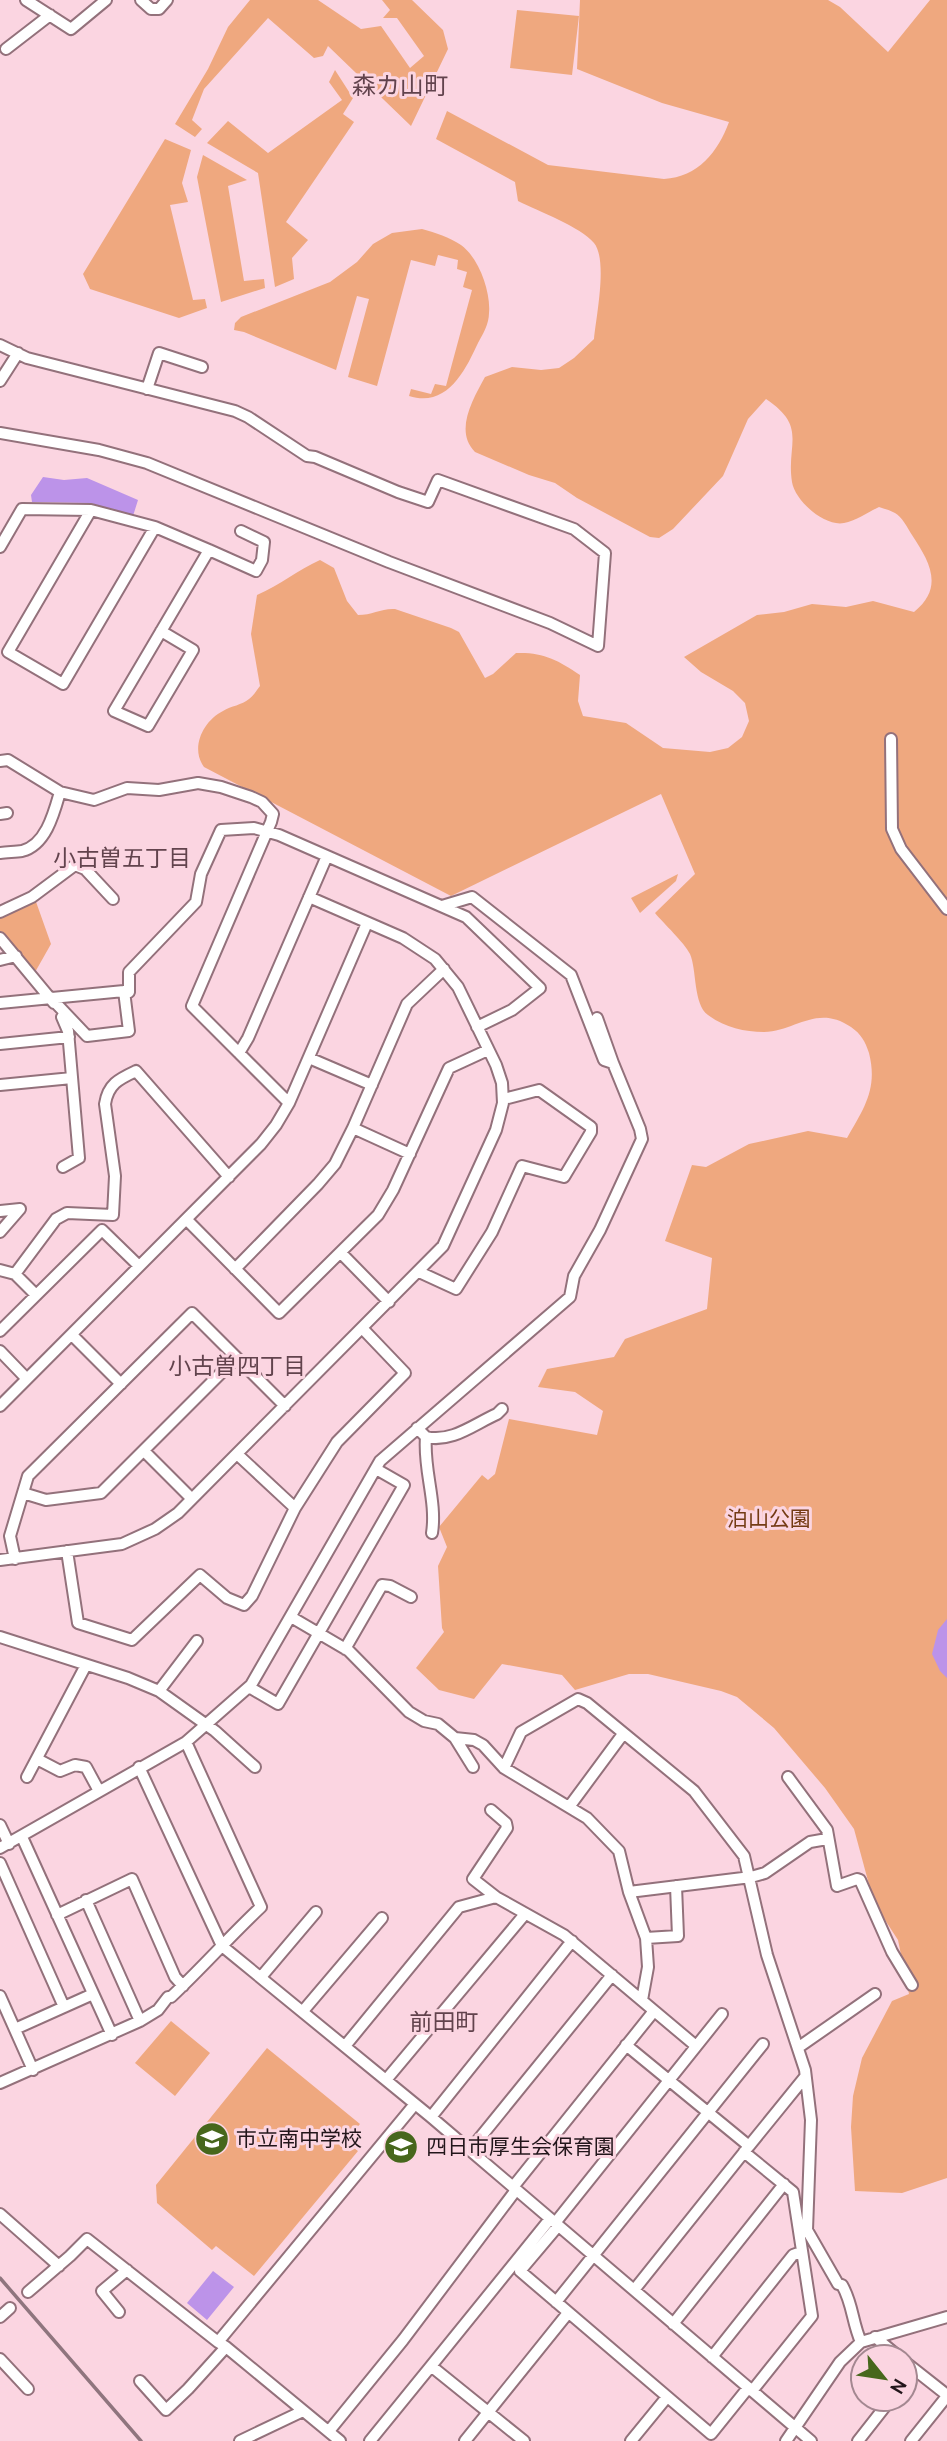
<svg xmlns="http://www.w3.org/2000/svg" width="947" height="2441" font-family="Cabin,'Noto Sans JP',sans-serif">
	<rect width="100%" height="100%" fill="#fbd5e1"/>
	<path fill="#efa87f" d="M 250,0 L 318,0 L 361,29 L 381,26 L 410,68 L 424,56 L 397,18 L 383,18 L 390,10 L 382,0 L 412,0 L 443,30 L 448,49 L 411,126 L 328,46 L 323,56 L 314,58 L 268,18 L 204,89 L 192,120 L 202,129 L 195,137 L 175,124 L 208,69 L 228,27 Z
		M 580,0 L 828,0 L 840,7 L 888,52 L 930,0 L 947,0 L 947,2178 L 902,2193 L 855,2191 L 851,2127 L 853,2096 L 862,2058 L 892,2001 L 909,1994 L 898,1940 L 874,1903 L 854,1829 L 825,1788 L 774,1728 L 737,1697 L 721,1691 L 648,1674 L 629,1674 L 575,1690 L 562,1675 L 502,1664 L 474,1699 L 439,1690 L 416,1668 L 444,1632 L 442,1628 L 438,1566 L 447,1547 L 439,1527 L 482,1475 L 488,1480 L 495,1474 L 509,1419 L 597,1435 L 603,1411 L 575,1392 L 538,1387 L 547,1369 L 614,1357 L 625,1339 L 707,1309 L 712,1258 L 665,1241 L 692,1165 L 706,1167 L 749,1144 L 808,1131 L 847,1138 C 864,1108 878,1089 869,1053 C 865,1041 861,1034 851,1027 C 817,1004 796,1031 764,1032 C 744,1032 724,1027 708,1015 C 693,1004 697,970 690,954 C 684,942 664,924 655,913 L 695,874 L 661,794 L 451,896 L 204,767 C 190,748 203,721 223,711 C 231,706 242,705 249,699 C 253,696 257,690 260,686 L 251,634 L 257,595 C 280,585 298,570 320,560 L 334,568 L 347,601 L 358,615 C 372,615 382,608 395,609 L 451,628 L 459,632 L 485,678 L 493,674 L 516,653 C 543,652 558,660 580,675 L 578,701 L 583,716 L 626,723 L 663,748 L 710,752 L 728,748 L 742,737 L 749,721 L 745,703 L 733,691 L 701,672 L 684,657 L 757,615 L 784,612 L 812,604 L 846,607 L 873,601 L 914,612 C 945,587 929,561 912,535 C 907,527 902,517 895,513 C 890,510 884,509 879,507 C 868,512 856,521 844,523 C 825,527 795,501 792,482 C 786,444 808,427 766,399 L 748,419 L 723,476 L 673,529 L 659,538 L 650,537 L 577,498 L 555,483 L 529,475 L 475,452 C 454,431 473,399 485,377 L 512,367 L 541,370 L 559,368 L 574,358 L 594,339 C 596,317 608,260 594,243 C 581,227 538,211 518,201 L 515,182 L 436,139 L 447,111 L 548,165 L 664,179 C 698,177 718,152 729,122 L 662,103 L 577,69 Z
		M 517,10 L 579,16 L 572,75 L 510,68 Z
		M 335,70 L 353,98 L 343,114 L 354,122 L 286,222 L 308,240 L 292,258 L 294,279 L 275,287 L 258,173 L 207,143 L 228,121 L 268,153 L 342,100 L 329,82 Z
		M 165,139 L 191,150 L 182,183 L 188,202 L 170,205 L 193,300 L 205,299 L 207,308 L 179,318 L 90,289 L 83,274 Z
		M 203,155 L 247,180 L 228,186 L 244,281 L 264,279 L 265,288 L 221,302 L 197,177 Z
		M 422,229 C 436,233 449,237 461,245 C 479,258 491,292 489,313 C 489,324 483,334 478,343 C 465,371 447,408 409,396 L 411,389 L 431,394 L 435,384 L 446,386 L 472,290 L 463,287 L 467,272 L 457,269 L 458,260 L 438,255 L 435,266 L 411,260 L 377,386 L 348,377 L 369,299 L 357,296 L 336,370 L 244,332 L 234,330 L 235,323 L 241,317 L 330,282 L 357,262 L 373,244 L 392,233 Z
		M 678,874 L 676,881 L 640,913 L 631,898 Z
		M 35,899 L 51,944 L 34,974 L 0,933 L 0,915 Z
		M 171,2021 L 210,2053 L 175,2096 L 135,2063 Z
		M 267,2048 L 360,2124 L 345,2141 L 358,2151 L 254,2276 L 216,2246 L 212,2250 L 157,2203 L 156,2185 Z"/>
	<path fill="#bc93e9" d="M 43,477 L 64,480 L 87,478 L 138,500 L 133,516 L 90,503 L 32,502 L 31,495 Z
		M 947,1619 L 947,1678 L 940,1671 L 932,1654 L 938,1630 Z
		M 213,2271 L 234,2287 L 207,2320 L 187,2303 Z"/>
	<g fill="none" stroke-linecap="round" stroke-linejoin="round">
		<g stroke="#93717b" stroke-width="14">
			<path id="minor" d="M 26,0 L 71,29 L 106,0
				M 141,0 L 151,9 L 159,9 L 167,0
				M 6,49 L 50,15
				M 0,345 L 27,358 L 235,411 L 248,417 L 307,456 L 315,457 L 398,492 L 428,502 L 438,480 L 574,529 L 605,553 L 598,646 L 550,623 L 389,562 L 147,463 L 99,450 L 0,433
				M 0,381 L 18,353
				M 147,389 L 159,353 L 202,367
				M 91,510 L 8,652 L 63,684 L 155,527
				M 0,547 L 22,509 L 91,510 L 155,527 L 209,550 L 114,711 L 148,726 L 193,650 L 161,631
				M 209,550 L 256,571 L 262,560 L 264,542 L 241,531
				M 891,739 L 892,829 L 901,849 L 947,909
				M 0,761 L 8,760 L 60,792 L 94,800 L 127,788 L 159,790 L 198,783 L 221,787 L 251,797 L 262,802 L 273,814 L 271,822 L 192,1006 L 289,1103
				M 0,814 L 7,813
				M 0,853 C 7,852 15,852 22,851 C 46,845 54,813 60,792
				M 0,912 L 32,897 L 75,865 L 85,869 L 113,899
				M 0,938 L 54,1003
				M 0,960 L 16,956
				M 50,997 L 87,1036 L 129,1031 L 124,991 L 129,992 L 129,972 L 196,902 L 201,874 L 221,830 L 254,828 L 279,835 L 466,917 L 540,988 L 512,1010 L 477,1027
				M 0,1003 L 124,991
				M 62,1017 L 68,1031 L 79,1158 L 63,1167
				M 597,1018 L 613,1063
				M 0,1044 L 69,1037
				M 239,1053 L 248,1038 L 327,856
				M 309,1058 L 372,1085
				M 0,1085 L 72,1078
				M 353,1128 L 410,1154
				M 0,1211 L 20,1209
				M 187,1220 L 279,1313 L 378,1215 L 393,1190 L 449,1068 L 488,1050
				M 0,1232 L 20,1209
				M 341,1253 L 389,1302
				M 235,1269 L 318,1184 L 335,1164 L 353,1128 L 407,1004 L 444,969
				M 0,1270 L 15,1274
				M 419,1272 L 456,1289 L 492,1232 L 522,1166 L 564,1177 L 591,1132 L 591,1127 L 539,1090 L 504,1099
				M 36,1295 L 15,1274 L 56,1219 L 67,1213 L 113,1215 L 115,1176 L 105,1104 C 108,1084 119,1079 136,1071 L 229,1177
				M 0,1331 L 102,1230 L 139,1266
				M 72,1335 L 121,1384
				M 0,1351 L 27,1379
				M 0,1406 L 261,1144 L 276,1125 L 289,1103 L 367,923
				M 417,1428 L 426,1437 C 423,1469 437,1501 432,1533
				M 426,1437 C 452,1443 474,1424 497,1414 L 502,1409
				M 144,1451 L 192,1499
				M 237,1454 L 295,1508
				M 23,1493 L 46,1500 L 101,1493 L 236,1358
				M 67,1551 L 78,1623 L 132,1640 L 200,1575 L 227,1598 L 244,1605 L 252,1596 L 295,1508 L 337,1442 L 405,1373 L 362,1328
				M 15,1559 L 10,1536 L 28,1476 L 192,1313 L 285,1406
				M 0,1560 L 122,1544 L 155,1529 L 178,1513 L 443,1246 L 496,1130 L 503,1103 L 502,1083 L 496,1065 L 458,987 L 435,959 L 403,938 L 309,897
				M 291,1617 L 349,1651 L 409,1712 L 424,1721 L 438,1724 L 455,1738 L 474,1740 L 483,1745 L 504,1768 L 587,1818 L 619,1851 L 629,1892 L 646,1938 L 648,1967 L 642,2000
				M 0,1637 L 128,1678 L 159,1691 L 215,1731 L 255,1767
				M 345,1649 L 382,1585 L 390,1586 L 411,1597
				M 249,1687 L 278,1704 L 404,1485 L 376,1469
				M 159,1691 L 197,1641
				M 455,1738 L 473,1767
				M 37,1759 L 60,1771 L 75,1765 L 86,1767 L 99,1791
				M 139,1767 L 222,1946 L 431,2117 L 811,2441
				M 504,1768 L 521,1732 L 578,1699 L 587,1703 L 694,1791 L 744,1856 L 767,1955 L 805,2070 L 811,2120 L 807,2230 L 838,2284 L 842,2285 C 853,2304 852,2322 861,2342
				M 27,1777 L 86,1665
				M 788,1777 L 827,1830 L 837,1886 L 857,1879 L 860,1880 L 892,1952 L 912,1985
				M 569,1807 L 623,1734
				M 491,1810 L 506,1823 L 507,1828 L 473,1879 L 496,1897
				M 0,1825 L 9,1844
				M 22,1837 L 112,2035
				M 0,1848 L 186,1742 L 251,1685 L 380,1461 L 570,1297 L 574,1276 L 600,1230 L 642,1139 L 640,1129 L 613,1063 L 604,1060 L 571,975 L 472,897 L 442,906
				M 0,1863 L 64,2007
				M 629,1892 L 751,1877 L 765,1873 L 810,1842 L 827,1839
				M 86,1900 L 140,2021
				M 57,1915 L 132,1879 L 175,1977 L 183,1986
				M 646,1938 L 678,1936 L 676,1886
				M 261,1977 L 316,1912
				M 0,1996 L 33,2070
				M 303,2011 L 382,1918
				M 15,2029 L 93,1994
				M 626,2045 L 749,2146 L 634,2290
				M 345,2046 L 459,1907 L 496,1897 L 564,1935 L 696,2046
				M 799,2047 L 875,1994
				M 386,2080 L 525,1914
				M 0,2083 L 140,2021 L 158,2010 L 168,1997 L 171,1997 C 202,1968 230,1936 261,1907 L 186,1742
				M 431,2117 L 572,1941
				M 749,2146 L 805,2077
				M 470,2150 L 612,1975
				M 744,2152 L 793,2192 L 812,2316 L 752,2391
				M 513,2187 L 654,2011
				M 0,2214 L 59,2266
				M 555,2223 L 722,2014
				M 558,2226 L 520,2271 L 711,2434 L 748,2388
				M 28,2292 L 70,2256 L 87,2239 L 218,2342 L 226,2347 L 340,2441
				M 556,2302 L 763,2044
				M 119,2312 L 102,2291 L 127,2270
				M 0,2317 L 10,2308
				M 673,2324 L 784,2184
				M 875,2337 L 899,2357
				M 218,2342 L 415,2104
				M 712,2357 L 793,2255 L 801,2252
				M 0,2359 L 28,2389
				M 905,2362 L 947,2395
				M 431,2366 L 550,2219
				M 140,2381 L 166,2410 L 188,2389 L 226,2347
				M 905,2382 L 915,2370
				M 329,2431 L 403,2340 L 516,2190
				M 240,2441 L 303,2411
				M 370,2441 L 431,2366 L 524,2441
				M 465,2441 L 568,2313
				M 631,2441 L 667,2397
				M 786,2441 L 840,2362 L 861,2342 L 947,2317
				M 858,2441 L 891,2399
				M 911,2441 L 947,2396"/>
		</g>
		<use href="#minor" stroke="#fff" stroke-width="10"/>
		<path stroke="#8f757e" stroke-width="3.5" d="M 0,2278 L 141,2441"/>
	</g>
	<defs>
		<g id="school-disc" transform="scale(1.75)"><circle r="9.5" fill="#47671c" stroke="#fbd5e1"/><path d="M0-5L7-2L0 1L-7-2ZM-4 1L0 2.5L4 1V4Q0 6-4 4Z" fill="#fff"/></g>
	</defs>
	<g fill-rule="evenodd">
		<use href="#school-disc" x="212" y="2139"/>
		<use href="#school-disc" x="401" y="2147"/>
	</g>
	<g text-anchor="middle" stroke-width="6" stroke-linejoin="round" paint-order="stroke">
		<g font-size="21" fill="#743b14" stroke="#fbd5e1">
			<text x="769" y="1526">泊山公園</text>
		</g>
		<g font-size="21" fill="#22151a" stroke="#fbd5e1" text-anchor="start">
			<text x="236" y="2146">市立南中学校</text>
			<text x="426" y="2154">四日市厚生会保育園</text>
		</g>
		<g font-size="23" fill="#62434d" stroke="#fbd5e1">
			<text x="122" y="866">小古曽五丁目</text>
			<text x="237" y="1374">小古曽四丁目</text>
			<text x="444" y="2030">前田町</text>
		</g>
		<g font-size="24" fill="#62434d" stroke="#fbd5e1">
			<text x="400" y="94">森カ山町</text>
		</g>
	</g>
	<g transform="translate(884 2378) rotate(120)"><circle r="33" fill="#fbd5e1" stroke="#a48891" stroke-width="2"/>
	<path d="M0-5L12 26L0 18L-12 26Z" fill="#47671c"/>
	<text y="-10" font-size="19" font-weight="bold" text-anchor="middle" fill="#22151a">N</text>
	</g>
</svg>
